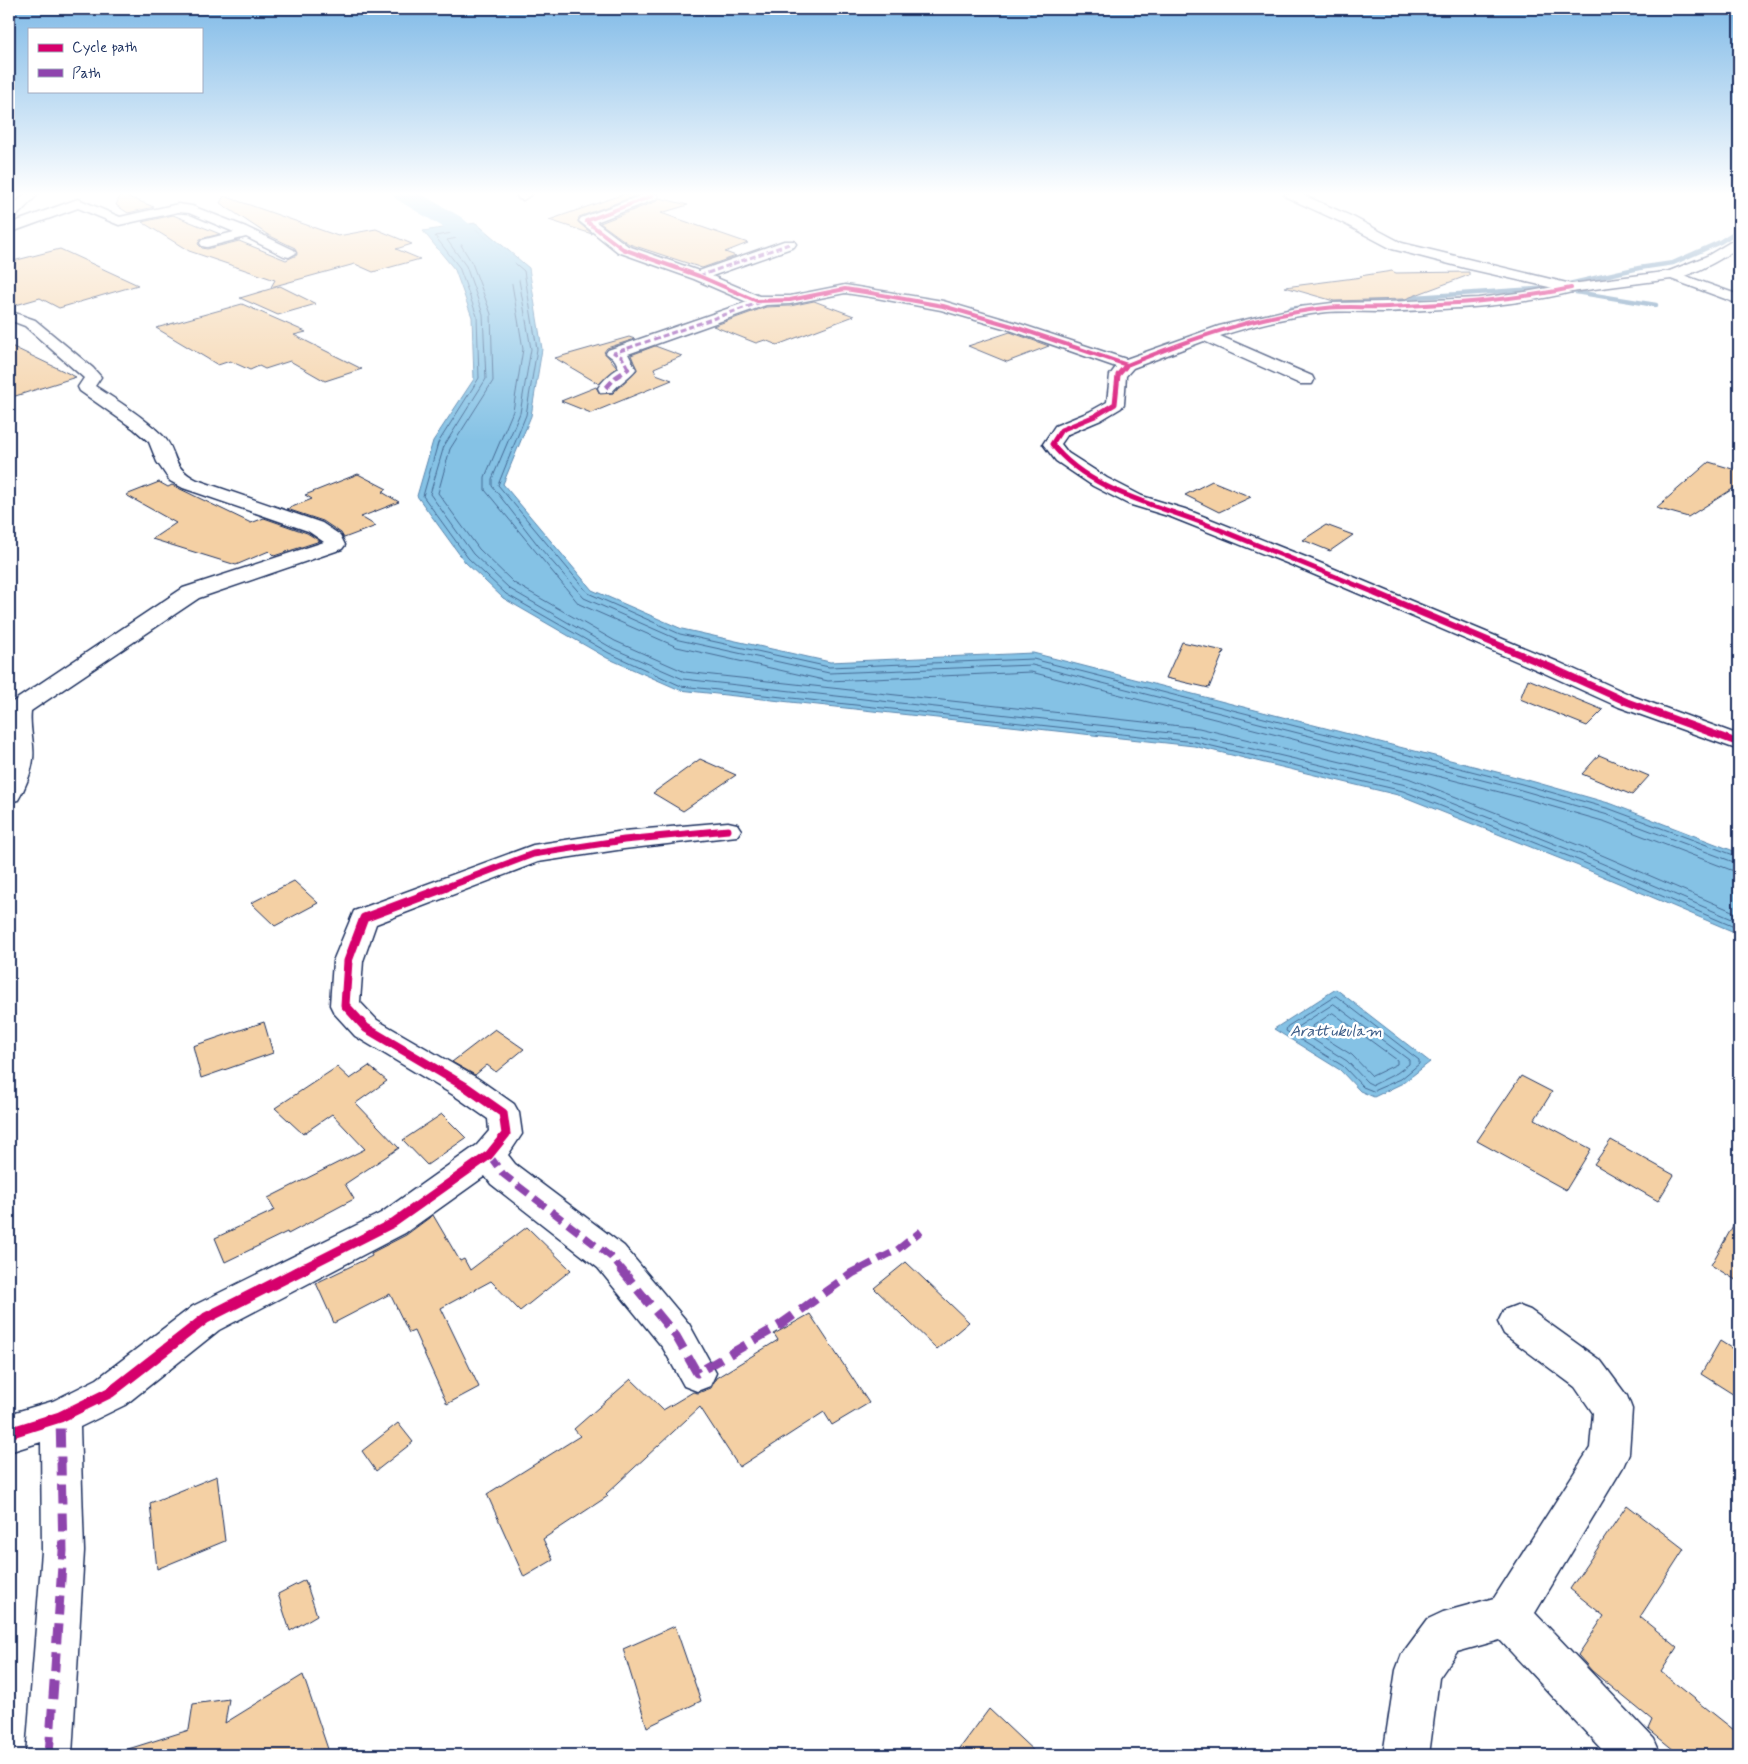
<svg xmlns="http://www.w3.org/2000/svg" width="1748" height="1764" font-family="Mynerve,sans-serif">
	<rect width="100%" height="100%" fill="#fff"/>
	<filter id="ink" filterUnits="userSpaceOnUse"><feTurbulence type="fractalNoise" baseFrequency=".02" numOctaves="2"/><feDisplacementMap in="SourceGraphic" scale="10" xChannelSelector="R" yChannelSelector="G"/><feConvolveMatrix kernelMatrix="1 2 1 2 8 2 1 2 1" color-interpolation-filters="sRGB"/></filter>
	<g filter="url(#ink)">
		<path fill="#85c2e5" stroke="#5b87af" d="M 476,223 L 529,268 L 542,349 L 531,416 L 503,484 L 592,590 L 682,629 L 830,662 L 1033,653 L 1524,779 L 1612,804 L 1739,853 L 1739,934 L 1576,865 L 1402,796 L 1194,746 L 680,690 L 607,658 L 503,598 L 465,562 L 417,496 L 433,441 L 474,379 L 472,317 L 455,270 L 423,231 Z
			M 1336,989 L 1430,1062 L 1403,1083 L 1374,1097 L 1360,1091 L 1340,1070 L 1274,1029 Z"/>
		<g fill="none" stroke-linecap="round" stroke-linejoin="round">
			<path stroke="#456a94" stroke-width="1" d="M 1739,857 L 1610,809 L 1522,784 L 1033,659 L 829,667 L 680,634 L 588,593 L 498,485 L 526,415 L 537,349 L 524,271 L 475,229 L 435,236 L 459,267 L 477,316 L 479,378 L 438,443 L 423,496 L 468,558 L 506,594 L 609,653 L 681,686 L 1195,742 L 1403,791 L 1578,860 L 1739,929
				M 1739,864 L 1608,815 L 1521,790 L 1032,665 L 829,673 L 679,640 L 584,598 L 541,549 L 492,486 L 492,479 L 520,413 L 531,349 L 518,274 L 473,235 L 447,240 L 466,266 L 483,314 L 486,379 L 444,446 L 430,494 L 473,554 L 510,589 L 612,648 L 683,679 L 1197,736 L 1406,785 L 1580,854 L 1739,922
				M 1739,871 L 1731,870 L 1606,822 L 1519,797 L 1031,672 L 828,681 L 677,647 L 579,604 L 485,490 L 485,477 L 513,411 L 523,349 L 511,278 L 471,243 L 461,245 L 472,263 L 491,314 L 493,381 L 450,449 L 438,493 L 479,549 L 514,583 L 615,641 L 685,672 L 1199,728 L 1408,778 L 1583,847 L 1739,914
				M 1336,996 L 1419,1060 L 1419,1064 L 1401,1079 L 1373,1091 L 1363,1087 L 1343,1066 L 1286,1031 L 1287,1027 Z
				M 1334,1004 L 1409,1060 L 1409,1064 L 1397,1073 L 1373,1085 L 1367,1082 L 1347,1061 L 1298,1030 L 1298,1027 Z
				M 1333,1013 L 1397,1060 L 1397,1064 L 1372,1076 L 1352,1055 L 1312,1030 L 1312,1027 Z"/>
			<path stroke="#5b87af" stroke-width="4.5" d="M 1560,286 L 1639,268 L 1673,263 L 1720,242 L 1739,230
				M 1400,298 L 1551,288 L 1656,305
				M 1330,304 L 1387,299
				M 1289,309 L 1305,307"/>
			<path fill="#85c2e5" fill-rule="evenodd" d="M 392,194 L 421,194 L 461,217 L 514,261 L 521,276 L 517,282 L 507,284 L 497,282 L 491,270 L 443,227 L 396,199 Z"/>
		</g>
		<path fill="#f4d0a4" stroke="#1b2f5e" d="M 121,194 L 154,207 L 128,213 L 116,205 Z
			M 624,194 L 640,194 L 579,217 L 578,222 L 592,234 L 549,220 Z
			M 224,196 L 338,236 L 376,229 L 412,244 L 396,249 L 420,259 L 373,272 L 355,264 L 271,287 L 275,280 L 189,251 L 142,222 L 173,215 L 220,234 L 200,239 L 198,244 L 202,248 L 207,249 L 239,241 L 286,260 L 297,255 L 295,248 L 268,235 L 220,203 Z
			M 659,198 L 688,205 L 661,213 L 748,243 L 725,252 L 736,256 L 702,268 L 629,244 L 600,223 L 657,201 Z
			M 60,249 L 138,285 L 59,308 L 40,298 L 9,307 L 9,262 Z
			M 1392,271 L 1396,273 L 1469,272 L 1469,275 L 1405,299 L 1334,301 L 1285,287 L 1362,277 L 1360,276 Z
			M 280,286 L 316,304 L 278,315 L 240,298 Z
			M 814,301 L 854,316 L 777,345 L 765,340 L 756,343 L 713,326 L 766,307 L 790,306 Z
			M 242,304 L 306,332 L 294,335 L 362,369 L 325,381 L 290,361 L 265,369 L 259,366 L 250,370 L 230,361 L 218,365 L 156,328 Z
			M 1010,332 L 1049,346 L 1007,362 L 968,346 Z
			M 629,337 L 635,339 L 607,348 L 604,352 L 617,367 L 599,384 L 555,358 Z
			M 9,345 L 76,377 L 9,398 Z
			M 655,346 L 682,356 L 654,368 L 656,374 L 672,380 L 591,413 L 561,401 L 596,387 L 600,394 L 613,393 L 637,370 L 631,355 Z
			M 1709,462 L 1739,471 L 1739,485 L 1688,517 L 1656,508 Z
			M 358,474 L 387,489 L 382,492 L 399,502 L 361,517 L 376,526 L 344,538 L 341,533 L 323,521 L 287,509 L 312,499 L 305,495 Z
			M 1212,481 L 1251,497 L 1219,512 L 1185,495 Z
			M 159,482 L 168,487 L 172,485 L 251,523 L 264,518 L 307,533 L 320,541 L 274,556 L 269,551 L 236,565 L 152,539 L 176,523 L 126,495 Z
			M 1326,525 L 1353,535 L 1330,551 L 1303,540 Z
			M 1182,642 L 1224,651 L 1209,688 L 1166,678 Z
			M 1528,679 L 1603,710 L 1587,726 L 1520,699 Z
			M 1599,755 L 1649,776 L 1632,795 L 1582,774 Z
			M 700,759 L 736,775 L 683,811 L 653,793 Z
			M 294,881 L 318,903 L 275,926 L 251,903 Z
			M 264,1022 L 273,1053 L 201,1078 L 193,1046 Z
			M 495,1029 L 524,1049 L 496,1072 L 487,1065 L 475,1075 L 452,1062 Z
			M 369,1066 L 387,1081 L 356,1103 L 399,1148 L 345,1184 L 354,1199 L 288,1234 L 287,1232 L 225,1262 L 215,1238 L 275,1210 L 268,1198 L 365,1149 L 332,1114 L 303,1134 L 275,1108 L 337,1067 L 350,1079 Z
			M 1521,1076 L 1552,1092 L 1535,1119 L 1591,1149 L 1566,1190 L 1477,1141 Z
			M 442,1114 L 466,1138 L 427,1165 L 403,1140 Z
			M 1611,1140 L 1674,1175 L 1658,1201 L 1594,1164 Z
			M 433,1215 L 460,1261 L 464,1259 L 470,1270 L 527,1227 L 571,1270 L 520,1311 L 491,1281 L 441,1308 L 479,1387 L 447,1404 L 414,1331 L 409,1333 L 390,1294 L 334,1323 L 316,1283 L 372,1256 L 371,1253 L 406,1235 Z
			M 1739,1215 L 1739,1282 L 1711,1265 Z
			M 906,1262 L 969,1322 L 937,1349 L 874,1288 Z
			M 810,1314 L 869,1403 L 832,1425 L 824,1412 L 739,1467 L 700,1407 L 606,1494 L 608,1496 L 543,1539 L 553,1560 L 524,1577 L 487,1494 L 580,1436 L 574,1429 L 631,1379 L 663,1410 L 693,1392 L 698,1393 L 711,1388 L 716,1378 L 778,1340 L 774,1334 Z
			M 1720,1341 L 1739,1353 L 1739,1398 L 1701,1374 Z
			M 398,1423 L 413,1442 L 376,1471 L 362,1451 Z
			M 217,1476 L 225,1541 L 157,1569 L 150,1503 Z
			M 1627,1505 L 1684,1549 L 1640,1617 L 1677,1647 L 1661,1672 L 1739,1734 L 1739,1755 L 1680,1755 L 1648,1729 L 1652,1720 L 1592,1671 L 1578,1655 L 1604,1616 L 1570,1589 Z
			M 305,1580 L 317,1615 L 290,1631 L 278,1594 Z
			M 675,1626 L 701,1701 L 647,1727 L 623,1649 Z
			M 303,1675 L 330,1755 L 126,1755 L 125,1750 L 189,1730 L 193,1704 L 229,1699 L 225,1723 Z
			M 989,1709 L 1038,1755 L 955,1755 Z"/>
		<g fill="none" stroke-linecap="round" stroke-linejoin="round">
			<g stroke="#1b2f5e" stroke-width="3">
				<path id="minor" d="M 518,194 L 532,194 L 523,200 L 519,199 L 517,196 Z
					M 645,194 L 657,194 L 658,196 L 656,199 L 596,222 L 628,246 L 699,271 L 784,241 L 794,241 L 796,244 L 794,247 L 712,276 L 759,296 L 790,296 L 845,285 L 943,301 L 1017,323 L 1126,359 L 1219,326 L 1300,307 L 1332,303 L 1385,302 L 1478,298 L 1525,292 L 1571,284 L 1576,285 L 1578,288 L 1576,291 C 1513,307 1448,309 1384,312 C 1365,312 1346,311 1327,312 C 1291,316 1254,325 1220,336 L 1312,376 L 1314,380 L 1312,384 L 1300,384 L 1204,341 L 1133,368 L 1126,376 L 1124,404 L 1121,408 L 1101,420 L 1068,434 L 1061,444 L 1068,453 L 1107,478 L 1142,496 L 1185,509 L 1308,558 L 1558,662 L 1635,697 L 1739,735 L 1739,750 L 1619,707 L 1542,672 L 1294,566 L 1171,517 L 1128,504 L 1093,486 L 1056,461 L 1043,444 L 1055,426 L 1089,412 L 1107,402 L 1110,375 L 1116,367 L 1007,329 L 941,310 L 871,297 L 845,293 L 790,304 L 766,305 L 628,354 L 636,369 C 630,377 619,383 612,392 L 600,392 L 598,388 C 603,380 611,373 619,368 L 615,360 L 606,353 L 608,350 L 747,302 L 694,279 L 618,252 L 579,221 L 581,218 Z
					M 78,199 L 120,217 L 178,204 L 192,206 L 246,227 L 294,250 L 296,253 L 289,257 L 284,256 L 246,237 L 207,247 L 202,246 L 200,243 L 202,240 L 234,232 L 189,213 L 178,212 L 119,225 L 78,208 L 9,233 L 9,224 Z
					M 1739,237 L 1739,247 C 1725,257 1684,282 1667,278 L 1665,275 L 1667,272 L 1707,256 Z
					M 9,311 L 35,320 L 93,368 L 101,377 L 95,386 C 118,401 142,416 162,435 C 179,451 168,465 197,480 L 322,523 L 340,535 L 345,545 L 342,549 L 199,598 L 31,711 C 29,728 35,745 33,759 C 32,771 25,789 18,800 L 9,802 L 9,706 L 11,703 L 183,588 L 324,542 L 308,531 L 183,488 L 170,481 L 157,462 L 149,442 L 134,429 L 80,391 L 78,387 L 84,378 L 25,326 L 9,320 Z
					M 728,822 L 737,824 L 741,830 L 737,836 L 624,849 L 538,862 L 376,924 L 363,961 L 360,1002 L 377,1020 L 477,1078 L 514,1104 L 519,1113 L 522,1134 L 508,1155 L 515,1164 L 624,1246 L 689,1324 L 716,1373 L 710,1386 L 697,1391 L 684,1386 L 663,1348 L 598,1268 L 491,1184 L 485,1176 L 405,1233 L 219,1330 L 125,1405 L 80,1427 L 84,1551 L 72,1755 L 26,1755 L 42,1551 L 41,1442 L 9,1452 L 9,1414 L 53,1401 L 97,1379 L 193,1306 L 381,1213 L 477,1145 L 489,1131 L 488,1119 L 455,1096 L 355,1036 L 334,1013 L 330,1005 L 333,961 L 354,911 L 533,845 L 624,831 Z
					M 1517,1305 L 1530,1310 L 1601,1361 L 1627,1396 L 1632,1409 L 1629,1453 L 1623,1467 L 1535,1613 L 1654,1739 L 1661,1755 L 1607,1755 L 1500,1640 L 1457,1652 L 1439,1678 L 1429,1755 L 1383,1755 L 1396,1670 L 1402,1654 L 1428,1619 L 1443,1612 L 1494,1598 L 1590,1448 L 1593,1413 L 1575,1387 L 1504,1334 L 1498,1322 L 1504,1310 Z"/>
			</g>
			<g stroke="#1b2f5e" stroke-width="3">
				<path id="major" d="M 25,194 L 38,194 L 14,219 L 9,220 L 9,209 Z
					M 1284,194 L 1301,194 L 1353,217 L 1402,243 L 1571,284 L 1672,271 L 1739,295 L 1739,304 L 1671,279 L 1571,292 L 1465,268 L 1392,249 L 1343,223 L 1286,197 Z"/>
			</g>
			<use href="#minor" fill="#fff" fill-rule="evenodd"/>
			<use href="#major" fill="#fff" fill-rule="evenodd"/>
			<path stroke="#8e44ad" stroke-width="3" stroke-dasharray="6 3" stroke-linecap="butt" d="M 699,276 L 789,244
				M 628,368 L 622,357 L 614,353 L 761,302"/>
			<path stroke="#8e44ad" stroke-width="4.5" stroke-dasharray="9 4.5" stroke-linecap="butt" d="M 606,388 L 616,377 L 628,369 L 627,367"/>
			<path stroke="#8e44ad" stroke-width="7" stroke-dasharray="14 7" stroke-linecap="butt" d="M 489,1155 L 503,1174 L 611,1257 L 621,1269
				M 860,1269 L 897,1250 L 921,1231"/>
			<path stroke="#8e44ad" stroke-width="9" stroke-dasharray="19 9" stroke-linecap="butt" d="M 620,1268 L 676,1336 L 697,1373 L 780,1325 L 852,1273 L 862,1268
				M 49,1755 L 63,1551 L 60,1417"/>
			<g stroke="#fff" stroke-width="5.5">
				<path id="cycleway-far4" d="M 651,194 L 652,196 L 586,221 L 623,249 L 699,276 L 757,301 L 790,300 L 845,289 L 871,293 L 943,306 L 1012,326 L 1127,365 C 1190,339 1258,315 1326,308 C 1346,306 1367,308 1387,307 C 1449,304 1510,301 1571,288
					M 1124,368 L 1127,365"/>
			</g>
			<g stroke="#fff" stroke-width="7">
				<path id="cycleway-far3" d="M 1125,367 L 1118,375 L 1115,404 L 1095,416 L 1061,430 L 1052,444 C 1087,490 1157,505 1208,525 C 1265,548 1321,571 1378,594"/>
			</g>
			<g stroke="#fff" stroke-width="9">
				<path id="cycleway-far2" d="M 1375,593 L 1550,667 L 1627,702 L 1739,743
					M 444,888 L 533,854 L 624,840 L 728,830"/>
			</g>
			<g stroke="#fff" stroke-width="12">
				<path id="cycleway-far1" d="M 302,1269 L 393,1223 L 489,1155 L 506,1134 L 503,1113 L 466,1087 L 366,1028 L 345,1005 L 348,961 L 364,918 L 447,887"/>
			</g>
			<g stroke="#fff" stroke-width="14">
				<path id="cycleway" d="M 9,1433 L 60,1417 L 111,1392 L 206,1318 L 305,1268"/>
			</g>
			<use href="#cycleway-far4" stroke="#d6006c" stroke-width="4"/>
			<use href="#cycleway-far3" stroke="#d6006c" stroke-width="5"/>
			<use href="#cycleway-far2" stroke="#d6006c" stroke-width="7"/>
			<use href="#cycleway-far1" stroke="#d6006c" stroke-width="9"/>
			<use href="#cycleway" stroke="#d6006c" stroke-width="11"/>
		</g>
	</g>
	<linearGradient id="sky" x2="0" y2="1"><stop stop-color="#80bae7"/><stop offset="0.44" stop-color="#fff"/><stop offset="1" stop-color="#fff" stop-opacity="0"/></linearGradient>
	<rect width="1748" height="441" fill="url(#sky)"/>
	<g text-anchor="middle" stroke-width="5" stroke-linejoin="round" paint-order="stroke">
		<g font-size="16" font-style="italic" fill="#3b5b86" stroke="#fff">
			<text x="1336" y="1036">Arattukulam</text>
		</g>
	</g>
	<rect width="1748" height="1764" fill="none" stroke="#fff" stroke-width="30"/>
	<rect x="15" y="15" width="1718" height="1734" fill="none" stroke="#1b2f5e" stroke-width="2" filter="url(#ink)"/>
	<rect x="28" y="28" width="175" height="65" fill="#ffffff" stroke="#a4acbf"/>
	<rect x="38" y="44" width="25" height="8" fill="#d6006c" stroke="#a4acbf"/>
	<text x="72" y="52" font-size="15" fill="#1b2f5e">Cycle path</text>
	<rect x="38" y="69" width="25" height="8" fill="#8e44ad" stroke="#a4acbf"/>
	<text x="72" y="78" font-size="15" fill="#1b2f5e">Path</text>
</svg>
